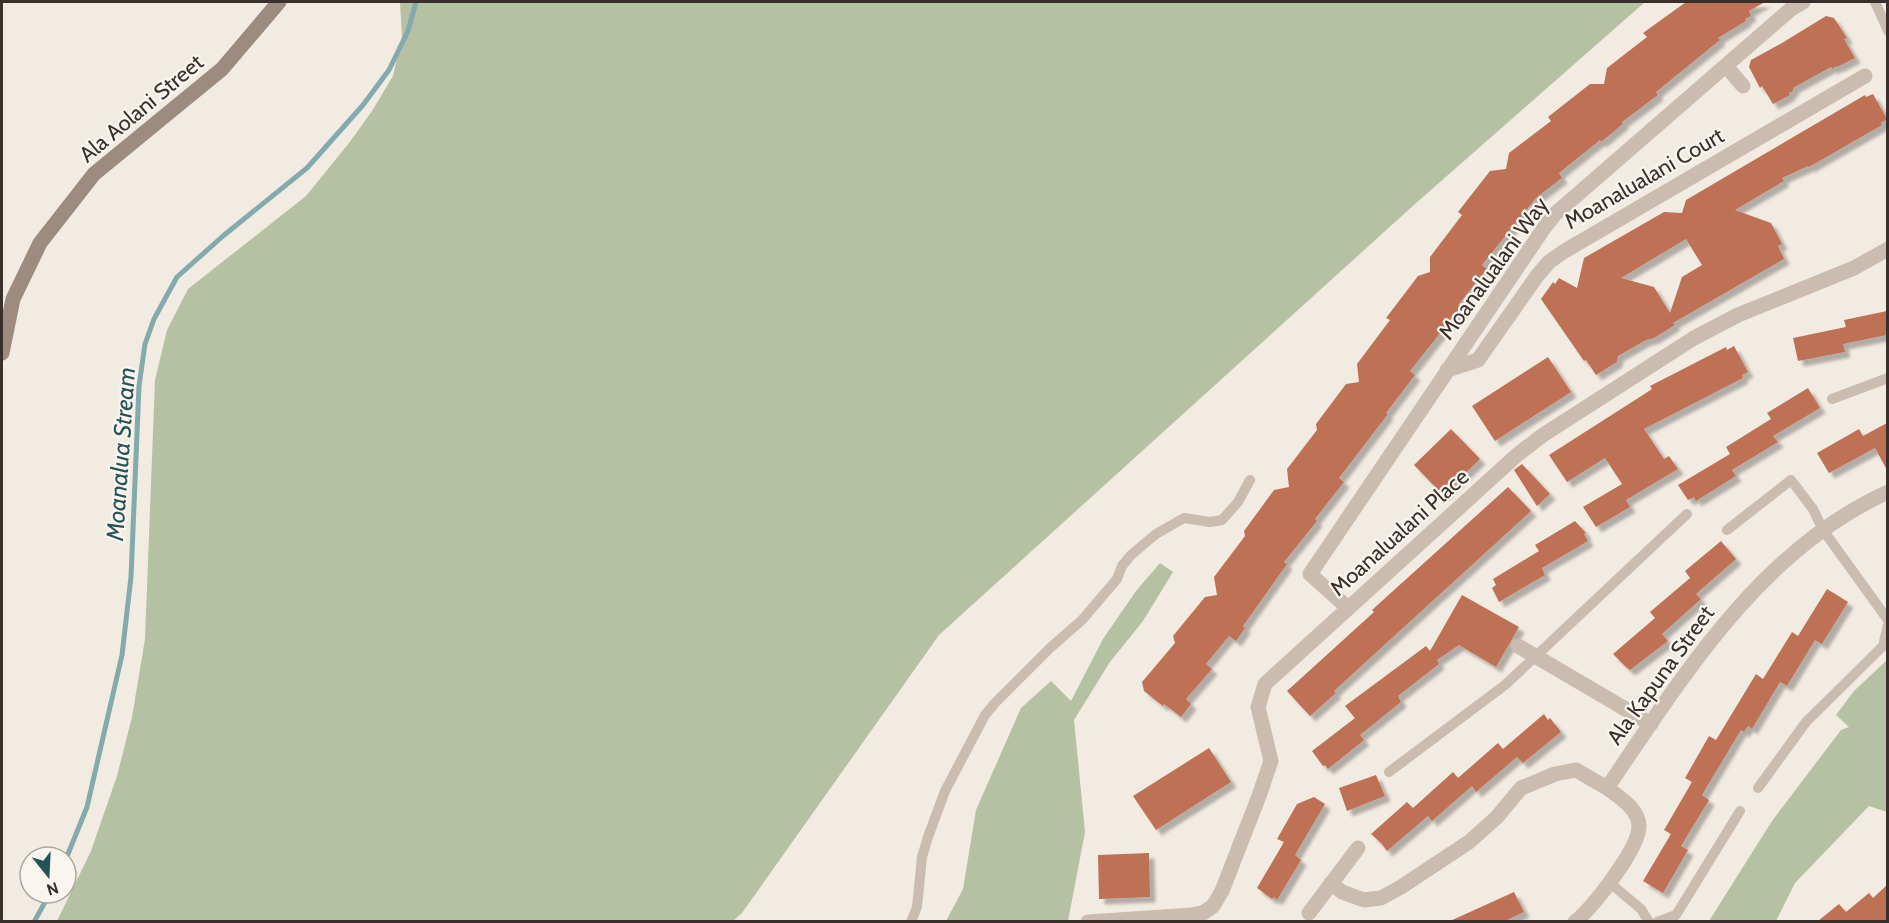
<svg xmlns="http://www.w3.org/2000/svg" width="1889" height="923" font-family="Cabin,sans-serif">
	<defs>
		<filter id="shadow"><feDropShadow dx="5.5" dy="5.5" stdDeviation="1.5" flood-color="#0004"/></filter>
	</defs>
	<rect width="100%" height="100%" fill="#f2ebe2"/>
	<path fill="#b5c1a2" d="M 400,2 L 1645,2 L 1415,204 L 939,635 L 742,913 L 733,921 L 57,921 L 91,851 L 117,776 L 132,717 L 145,639 L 155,380 L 167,330 L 188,289 L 306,196 L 349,143 L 372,111 L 393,76 L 402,37 Z
		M 1160,563 L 1173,572 L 1143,621 L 1110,662 L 1074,720 L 1085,832 L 1068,921 L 946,921 L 963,889 L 976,810 L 1021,708 L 1051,681 L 1071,701 L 1103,639 L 1136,591 Z
		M 1887,660 L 1887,812 L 1869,806 L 1795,883 L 1776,921 L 1709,921 L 1772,821 L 1841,730 L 1849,727 L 1836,715 L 1854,691 Z"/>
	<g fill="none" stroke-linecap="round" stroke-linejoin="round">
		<path stroke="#83aaad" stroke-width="5" d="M 66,859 L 87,807 L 122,655 L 131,577 L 139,386 L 145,344 L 154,319 L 177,277 L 223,236 L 307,168 L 363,105 L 389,70 L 408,31 L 416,2
			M 34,922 L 50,893"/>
	</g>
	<path fill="#be7154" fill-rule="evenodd" filter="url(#shadow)" d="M 1686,2 L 1765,2 L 1749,11 L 1751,16 L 1745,19 L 1746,21 L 1718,38 L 1720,40 L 1656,92 L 1658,95 L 1622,122 L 1623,124 L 1601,142 L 1600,140 L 1559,173 L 1562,178 L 1536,198 L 1482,265 L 1487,269 L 1458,305 L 1461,307 L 1410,371 L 1415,375 L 1386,413 L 1388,414 L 1339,478 L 1344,482 L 1315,519 L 1317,521 L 1284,562 L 1287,564 L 1243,626 L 1245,628 L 1236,641 L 1229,636 L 1206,664 L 1212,669 L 1186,699 L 1191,704 L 1181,717 L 1164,704 L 1163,706 L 1144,691 L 1142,682 L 1175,643 L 1173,636 L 1205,597 L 1217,595 L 1214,577 L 1245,536 L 1244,531 L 1274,490 L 1289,487 L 1287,469 L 1317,430 L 1316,424 L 1346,384 L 1359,382 L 1357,364 L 1390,320 L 1386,318 L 1418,276 L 1430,272 L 1430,257 L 1462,215 L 1458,212 L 1490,171 L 1506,169 L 1509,153 L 1551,121 L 1548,117 L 1590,84 L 1604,84 L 1607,68 L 1647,37 L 1643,33 Z
		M 1826,16 L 1834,18 L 1847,38 L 1844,39 L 1855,58 L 1837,67 L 1837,66 L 1832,69 L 1831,67 L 1793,88 L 1793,91 L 1789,93 L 1790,95 L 1773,104 L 1762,86 L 1760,88 L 1749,67 L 1751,60 L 1782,43 Z
		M 1873,94 L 1887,119 L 1881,123 L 1882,125 L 1809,167 L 1808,166 L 1782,178 L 1784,181 L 1735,210 L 1771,223 L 1782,244 L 1778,246 L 1784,259 L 1673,323 L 1675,325 L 1654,338 L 1646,340 L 1618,356 L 1617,362 L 1596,375 L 1586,360 L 1584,361 L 1541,299 L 1553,282 L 1555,284 L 1559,278 L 1577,288 L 1584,258 L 1664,212 L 1682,213 L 1686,200 L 1865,95 L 1866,97 ZM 1686,239 L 1702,265 L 1682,277 L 1670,313 L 1654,287 L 1621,278 Z
		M 1887,311 L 1887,335 L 1843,344 L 1845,352 L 1798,361 L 1793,338 L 1846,327 L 1844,320 Z
		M 1734,346 L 1748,372 L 1742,375 L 1743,378 L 1644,429 L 1664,459 L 1669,456 L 1678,469 L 1626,500 L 1630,507 L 1596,527 L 1583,507 L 1622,484 L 1605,458 L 1567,482 L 1549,455 L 1646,393 L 1652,389 L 1650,386 L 1726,347 L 1727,350 Z
		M 1548,357 L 1571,392 L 1495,441 L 1472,406 Z
		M 1808,388 L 1820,408 L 1773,436 L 1778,442 L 1732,470 L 1736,476 L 1696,501 L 1694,497 L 1688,500 L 1678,485 L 1730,454 L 1726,447 L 1771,419 L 1767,413 Z
		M 1887,423 L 1887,470 L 1875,448 L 1829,473 L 1817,453 L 1859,429 L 1863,436 Z
		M 1451,429 L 1480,459 L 1443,495 L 1414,465 Z
		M 1522,464 L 1550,494 L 1537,506 L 1514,470 Z
		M 1508,487 L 1531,511 L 1334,691 L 1336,693 L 1310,716 L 1287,691 L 1374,612 L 1372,610 Z
		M 1575,521 L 1586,533 L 1584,534 L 1588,541 L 1542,568 L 1545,575 L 1499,602 L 1492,588 L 1496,585 L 1493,579 L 1539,551 L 1535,545 Z
		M 1721,541 L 1736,559 L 1696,594 L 1701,599 L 1662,634 L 1668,641 L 1630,670 L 1627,668 L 1613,654 L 1655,618 L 1650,612 L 1690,578 L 1685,571 Z
		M 1827,589 L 1848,602 L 1822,644 L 1815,640 L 1787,686 L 1780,682 L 1752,729 L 1748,726 L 1744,732 L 1741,730 L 1702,795 L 1709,800 L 1681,846 L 1688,850 L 1663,893 L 1643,881 L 1671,834 L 1664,830 L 1692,782 L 1685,778 L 1709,736 L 1716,740 L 1756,674 L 1763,679 L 1792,632 L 1798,636 Z
		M 1462,595 L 1519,627 L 1496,667 L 1459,645 L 1437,660 L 1439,664 L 1398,696 L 1401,702 L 1360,735 L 1364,740 L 1328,769 L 1325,765 L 1323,766 L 1312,751 L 1355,718 L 1345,706 L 1426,646 L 1430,651 Z
		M 1544,714 L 1548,720 L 1550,718 L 1561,732 L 1523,763 L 1517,757 L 1476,792 L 1472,786 L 1432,821 L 1428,816 L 1387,851 L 1381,843 L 1371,834 L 1407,802 L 1413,808 L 1453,772 L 1458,778 L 1498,743 L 1503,749 Z
		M 1209,748 L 1231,782 L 1156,830 L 1133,796 Z
		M 1376,775 L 1385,796 L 1347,811 L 1339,788 Z
		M 1314,797 L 1325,804 L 1295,855 L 1301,860 L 1277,900 L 1274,897 L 1272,899 L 1257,888 L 1284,842 L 1277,839 L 1297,804 Z
		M 1149,853 L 1150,897 L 1099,899 L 1098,855 Z
		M 1887,885 L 1887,921 L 1818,921 L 1839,904 L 1846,912 L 1869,893 L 1873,898 Z
		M 1514,892 L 1524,912 L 1505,921 L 1450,921 Z"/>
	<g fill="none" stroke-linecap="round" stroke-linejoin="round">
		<path stroke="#cabcae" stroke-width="10" d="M 1875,2 L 1888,31
			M 1832,399 L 1888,378
			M 1727,530 L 1791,480 L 1813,509 L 1823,530 L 1888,620
			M 1389,772 L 1505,685 L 1687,514
			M 1758,788 L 1806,722 L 1883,646 L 1888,625
			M 1610,883 L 1641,909 L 1649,922
			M 911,922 L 917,907 L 922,857 L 928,837 L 945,791 L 985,715 L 995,703 L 1050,648 L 1082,620 L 1117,579 L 1122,566 L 1131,555 L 1156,534 L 1184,518 L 1210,522 L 1222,520 L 1238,502 L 1250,480
			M 1657,922 L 1676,915 L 1740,811"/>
		<path stroke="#cabcae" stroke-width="15" d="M 1726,66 L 1743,86
			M 1447,370 L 1478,360 L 1537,276 L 1549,262 L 1563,252 L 1865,76
			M 1348,608 L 1310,574 L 1544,228 L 1555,214 L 1791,9 L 1803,2
			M 1518,646 L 1651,724
			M 1331,883 L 1342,892 L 1364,900 L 1381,898 L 1401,887 L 1469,842 L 1497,817 L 1521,788 L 1555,774 L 1576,770 L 1607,788
			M 1309,913 L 1358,848
			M 1088,922 L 1192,915 L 1203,913 L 1213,906 L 1222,891 L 1259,796 L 1271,761 L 1258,707 L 1265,684 L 1517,455 L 1543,435 L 1694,338 L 1738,315 L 1854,268 L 1888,249
			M 1575,922 C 1593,907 1639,849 1639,826 C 1639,809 1619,797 1607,788 C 1683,676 1760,550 1888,492"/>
		<path stroke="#9e8b7f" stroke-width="15" d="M 2,353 L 13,299 L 40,243 L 94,174 L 222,69 L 279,2"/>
	</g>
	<g text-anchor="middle" stroke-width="4.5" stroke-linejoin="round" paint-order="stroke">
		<g font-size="22" fill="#39302c" stroke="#faf5ee">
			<text transform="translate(141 108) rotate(-40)" y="8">Ala Aolani Street</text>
			<text transform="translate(1644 178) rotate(-30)" y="8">Moanalualani Court</text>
			<text transform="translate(1493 268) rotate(-54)" y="8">Moanalualani Way</text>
			<text transform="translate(1399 532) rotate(-42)" y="8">Moanalualani Place</text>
			<text transform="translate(1660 675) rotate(-54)" y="8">Ala Kapuna Street</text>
		</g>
		<g font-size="24" font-style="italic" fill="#245358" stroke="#faf5ee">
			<text transform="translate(121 454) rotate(-86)" y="8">Moanalua Stream</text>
		</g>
	</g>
	<rect width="1889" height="923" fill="none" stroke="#39302c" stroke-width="6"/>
	<g transform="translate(48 875) rotate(162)"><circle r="28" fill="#faf5ee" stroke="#ada6a0" stroke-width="1.5"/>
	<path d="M0-4.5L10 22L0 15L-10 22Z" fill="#245358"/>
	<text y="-9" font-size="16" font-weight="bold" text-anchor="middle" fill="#39302c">N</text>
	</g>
</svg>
